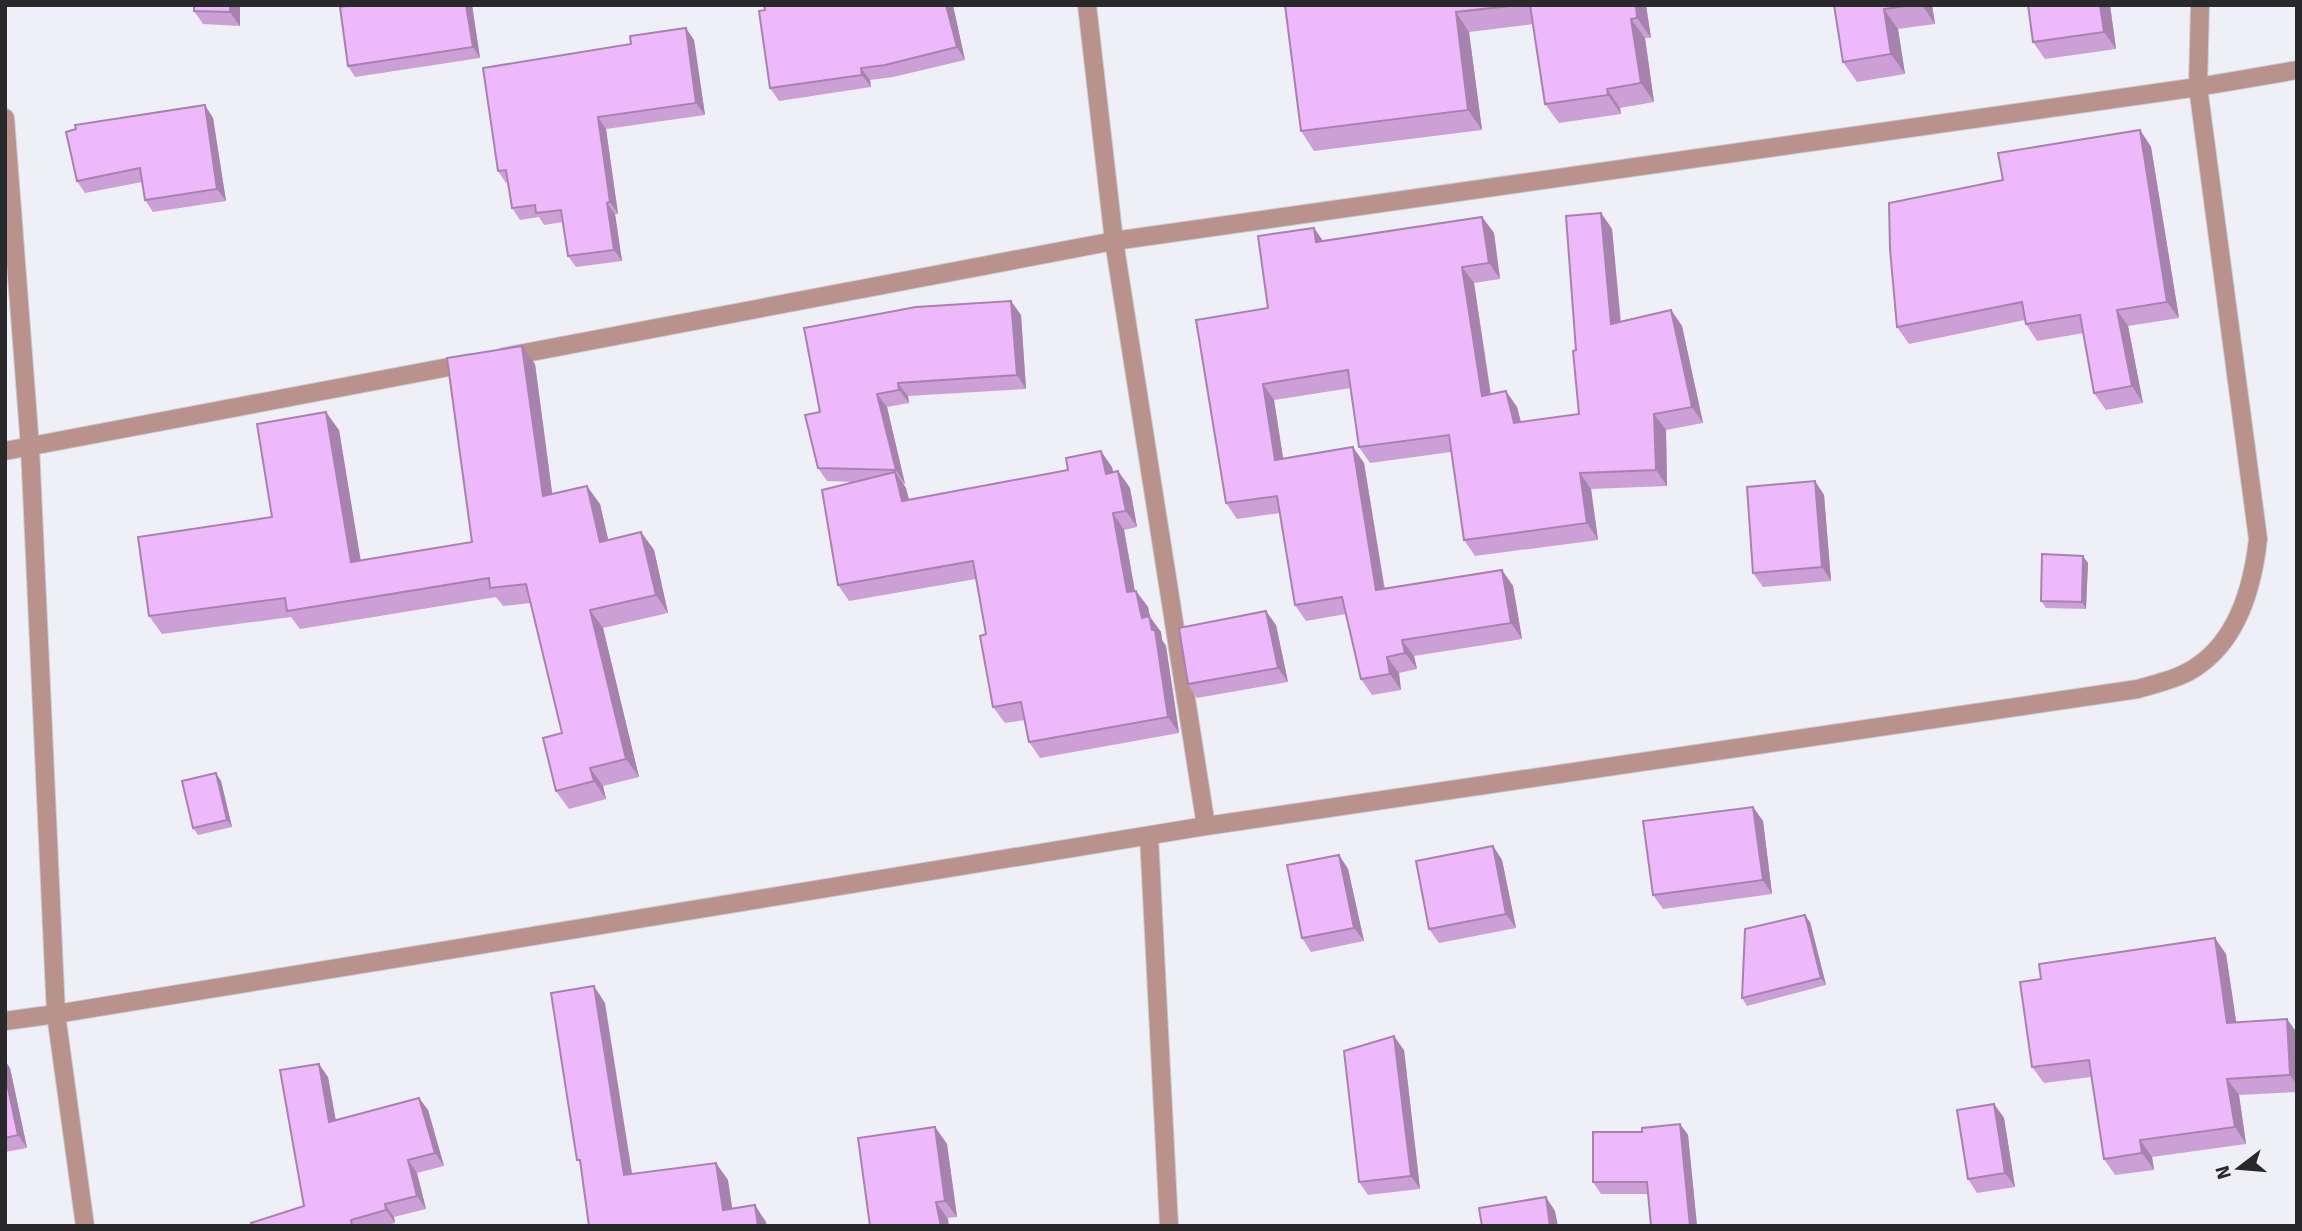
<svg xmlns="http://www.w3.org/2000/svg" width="2302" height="1231" font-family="Signika,sans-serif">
	<rect width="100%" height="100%" fill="#efeff8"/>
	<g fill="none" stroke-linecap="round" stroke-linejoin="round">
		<g stroke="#cbcbd3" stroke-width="20">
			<path id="minor" d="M 1087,5 L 1114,241 L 1206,826
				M 5,118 L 30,447 L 56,1014 L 85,1226
				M 504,357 L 1114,241 L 2198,87 L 2297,70
				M 5,451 L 470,363
				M 1149,836 L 1169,1226
				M 5,1021 L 56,1014 L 1206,826 L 2138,689 C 2158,683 2182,678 2199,665 C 2239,637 2253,584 2258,539 L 2198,87 L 2200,5"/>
		</g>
		<use href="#minor" stroke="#b8928b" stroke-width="18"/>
	</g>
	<path fill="#cd9fd7" d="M 240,5 L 240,26 L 203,24 L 194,11 Z
		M 352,5 L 472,5 L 480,58 L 355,77 L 348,66 Z
		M 1285,5 L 1646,5 L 1651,38 L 1645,38 L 1654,102 L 1620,108 L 1621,114 L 1559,123 L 1545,104 L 1533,24 L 1469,32 L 1482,130 L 1314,151 L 1301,131 Z
		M 1834,5 L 1932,5 L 1935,24 L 1898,29 L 1905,74 L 1857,82 L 1843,62 Z
		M 2028,5 L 2110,5 L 2116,49 L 2045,59 L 2033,42 Z
		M 765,10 L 954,12 L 965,60 L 893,77 L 870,80 L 871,87 L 779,101 L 770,88 Z
		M 694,40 L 705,115 L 606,129 L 618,214 L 615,214 L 622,261 L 576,267 L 568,256 L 563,222 L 544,225 L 539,217 L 520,220 L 512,208 L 508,182 L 506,183 L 498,171 Z
		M 213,118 L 226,201 L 153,212 L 145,200 L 142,182 L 85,193 L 77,181 Z
		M 2140,130 L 2151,147 L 2179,318 L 2128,326 L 2143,403 L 2106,410 L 2094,393 L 2084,333 L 2037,341 L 2026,324 L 2025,320 L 1909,344 L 1897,327 L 2003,180 Z
		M 1601,213 L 1612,229 L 1621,321 L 1671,310 L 1682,326 L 1703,423 L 1666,430 L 1667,486 L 1591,489 L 1598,540 L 1475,556 L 1464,540 L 1451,452 L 1370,463 L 1359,447 L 1351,388 L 1274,400 L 1283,459 L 1364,463 L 1385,589 L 1502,570 L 1513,586 L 1522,639 L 1414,656 L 1417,669 L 1399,673 L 1401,690 L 1372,695 L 1361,679 L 1346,614 L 1306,621 L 1295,605 L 1280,513 L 1237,519 L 1226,503 L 1268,308 L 1314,228 L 1323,241 L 1482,217 L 1494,233 L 1500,279 L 1474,283 L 1491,394 L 1517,407 L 1521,422 L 1579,414 L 1576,350 Z
		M 1021,315 L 1026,389 L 908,396 L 909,403 L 887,407 L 905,484 L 903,484 L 906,488 L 909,499 L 1112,467 L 1113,473 L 1118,471 L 1130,488 L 1137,527 L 1124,530 L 1135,591 L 1136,591 L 1148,607 L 1150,617 L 1161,632 L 1162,640 L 1166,646 L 1179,733 L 1040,758 L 1029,742 L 1025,720 L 1005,723 L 993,707 L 986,634 L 976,579 L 849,601 L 838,585 L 852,482 L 827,481 L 818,468 L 820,412 Z
		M 535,364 L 552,494 L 600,504 L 608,540 L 641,532 L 654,550 L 668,613 L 603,628 L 639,777 L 603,786 L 606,799 L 569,809 L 556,791 L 562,733 L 531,603 L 503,606 L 496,597 L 300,629 L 291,617 L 162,634 L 149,616 L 272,517 L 339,430 L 360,561 L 472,542 Z
		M 1815,481 L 1824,495 L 1831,581 L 1763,587 L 1753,573 Z
		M 2088,563 L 2086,609 L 2046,608 L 2041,601 Z
		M 1276,625 L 1288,682 L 1197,698 L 1188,684 Z
		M 221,781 L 232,827 L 198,835 L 193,828 Z
		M 1753,807 L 1763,821 L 1772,894 L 1663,909 L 1653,895 Z
		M 1493,846 L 1502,860 L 1516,928 L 1439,943 L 1429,929 Z
		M 1339,855 L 1348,869 L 1364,941 L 1311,952 L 1302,938 Z
		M 1810,922 L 1826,985 L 1747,1006 L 1742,998 Z
		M 2226,954 L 2236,1022 L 2287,1019 L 2297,1033 L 2297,1092 L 2239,1095 L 2246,1144 L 2152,1157 L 2154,1170 L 2115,1175 L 2104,1159 L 2091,1077 L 2044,1083 L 2032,1067 Z
		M 1404,1050 L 1420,1189 L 1368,1195 L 1359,1182 Z
		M 5,1061 L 10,1068 L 27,1148 L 5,1152 Z
		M 328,1077 L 336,1120 L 419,1098 L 428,1110 L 444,1166 L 417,1173 L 426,1209 L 394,1217 L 395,1223 L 386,1226 L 252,1226 L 304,1206 Z
		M 1994,1104 L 2004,1118 L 2015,1187 L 1977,1193 L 1968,1179 Z
		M 1680,1124 L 1688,1135 L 1697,1226 L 1651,1226 L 1648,1194 L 1601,1194 L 1593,1182 Z
		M 935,1127 L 947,1144 L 957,1217 L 870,1226 Z"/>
	<path fill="#a782af" d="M 230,5 L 240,5 L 240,26 L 230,12 Z
		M 466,5 L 472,5 L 480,58 L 473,47 Z
		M 946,5 L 953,5 L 965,60 L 957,47 Z
		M 1636,5 L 1646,5 L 1651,38 L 1637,18 Z
		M 1922,5 L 1932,5 L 1935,24 Z
		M 2100,5 L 2110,5 L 2116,49 L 2104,32 Z
		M 1884,9 L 1898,29 L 1905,74 L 1891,54 Z
		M 1456,12 L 1469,32 L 1482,130 L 1468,110 Z
		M 1631,19 L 1645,38 L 1654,102 L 1641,83 Z
		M 686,28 L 694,40 L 705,115 L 696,103 Z
		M 861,68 L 870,80 L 871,87 L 862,75 Z
		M 1607,89 L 1620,108 L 1621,114 L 1608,95 Z
		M 205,105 L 213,118 L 226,201 L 217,189 Z
		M 598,117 L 606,129 L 618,214 L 610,202 Z
		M 2140,130 L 2151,147 L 2179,318 L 2167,302 Z
		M 607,203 L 615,214 L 622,261 L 614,250 Z
		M 1601,213 L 1612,229 L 1622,340 L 1611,324 Z
		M 1482,217 L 1494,233 L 1500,279 L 1489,263 Z
		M 1314,228 L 1325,244 L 1316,242 Z
		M 1462,267 L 1474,283 L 1493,412 L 1482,396 Z
		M 1011,301 L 1021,315 L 1026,389 L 1017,375 Z
		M 1671,310 L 1682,326 L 1703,423 L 1692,407 Z
		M 2117,310 L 2128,326 L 2143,403 L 2132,386 Z
		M 522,346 L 535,364 L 555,514 L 543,496 Z
		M 898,383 L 908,396 L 909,403 L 899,390 Z
		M 1263,384 L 1274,400 L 1286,476 L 1275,460 Z
		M 1506,391 L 1517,407 L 1525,439 L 1514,423 Z
		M 877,394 L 887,407 L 905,484 L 896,470 Z
		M 326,412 L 339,430 L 364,580 L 351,562 Z
		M 1654,414 L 1666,430 L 1667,486 L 1656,470 Z
		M 1353,447 L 1364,463 L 1387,606 L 1376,590 Z
		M 1101,451 L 1112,467 L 1117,490 L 1106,474 Z
		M 1118,471 L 1130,488 L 1137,527 L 1126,511 Z
		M 895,472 L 906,488 L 913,517 L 902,501 Z
		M 1580,473 L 1591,489 L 1598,540 L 1587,523 Z
		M 1815,481 L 1824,495 L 1831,581 L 1822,567 Z
		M 587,486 L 600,504 L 613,560 L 600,542 Z
		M 1113,513 L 1124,530 L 1138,609 L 1127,592 Z
		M 641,532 L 654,550 L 668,613 L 656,595 Z
		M 2083,556 L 2088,563 L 2086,609 L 2082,602 Z
		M 1502,570 L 1513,586 L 1522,639 L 1511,623 Z
		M 1136,591 L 1148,607 L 1150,617 L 1161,632 L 1162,640 L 1166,646 L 1179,733 L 1168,717 L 1142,618 Z
		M 590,610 L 603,628 L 639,777 L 626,759 Z
		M 1266,611 L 1276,625 L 1288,682 L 1278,668 Z
		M 1402,640 L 1414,656 L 1417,669 L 1405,653 Z
		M 1387,657 L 1399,673 L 1401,690 L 1390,674 Z
		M 590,768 L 603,786 L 606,799 L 594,781 Z
		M 216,773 L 221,781 L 232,827 L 227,820 Z
		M 1753,807 L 1763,821 L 1772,894 L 1763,880 Z
		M 1493,846 L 1502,860 L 1516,928 L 1506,914 Z
		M 1339,855 L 1348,869 L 1364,941 L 1354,928 Z
		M 1805,915 L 1810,922 L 1826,985 L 1821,978 Z
		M 2215,938 L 2226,954 L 2239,1040 L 2227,1023 Z
		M 594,986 L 605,1003 L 635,1192 L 624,1175 Z
		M 2287,1019 L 2297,1033 L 2297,1085 L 2290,1075 Z
		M 1394,1036 L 1404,1050 L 1420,1189 L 1411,1176 Z
		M 5,1061 L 10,1068 L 27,1148 L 18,1135 L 5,1074 Z
		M 319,1064 L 328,1077 L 338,1135 L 329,1122 Z
		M 2227,1079 L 2239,1095 L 2246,1144 L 2235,1127 Z
		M 419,1098 L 428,1110 L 444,1166 L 435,1153 Z
		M 1994,1104 L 2004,1118 L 2015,1187 L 2005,1173 Z
		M 1680,1124 L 1688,1135 L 1697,1226 L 1690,1226 Z
		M 935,1127 L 947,1144 L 957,1217 L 945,1201 Z
		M 2140,1140 L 2152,1157 L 2154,1170 L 2142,1153 Z
		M 408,1160 L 417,1173 L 426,1209 L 417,1196 Z
		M 716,1163 L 728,1180 L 735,1226 L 723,1210 Z
		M 1546,1197 L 1555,1211 L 1558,1226 L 1550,1226 Z
		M 936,1202 L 948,1219 L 949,1226 L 941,1226 Z
		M 385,1204 L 394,1217 L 395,1223 L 386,1210 Z
		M 755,1205 L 766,1222 L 767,1226 L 758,1226 Z"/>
	<path fill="#eeb9fa" stroke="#a782af" stroke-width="2" d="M 194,5 L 230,5 L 230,12 L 194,11 Z
		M 352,5 L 466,5 L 473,47 L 348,66 L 340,7 Z
		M 764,5 L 946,5 L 957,47 L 885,65 L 861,68 L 862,75 L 770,88 L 759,11 L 765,10 Z
		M 1285,5 L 1518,5 L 1456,12 L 1468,110 L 1301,131 Z
		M 1530,5 L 1636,5 L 1637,18 L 1631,19 L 1641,83 L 1607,89 L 1608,95 L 1545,104 Z
		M 1834,5 L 1912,5 L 1884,9 L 1891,54 L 1843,62 Z
		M 2028,5 L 2100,5 L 2104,32 L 2033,42 Z
		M 686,28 L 696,103 L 598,117 L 610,202 L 607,203 L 614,250 L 568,256 L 561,210 L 536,213 L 535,205 L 512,208 L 506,170 L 498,171 L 483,68 L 631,44 L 630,36 Z
		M 205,105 L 217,189 L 145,200 L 140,168 L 77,181 L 66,132 L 76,129 L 75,125 Z
		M 2140,130 L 2167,302 L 2117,310 L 2132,386 L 2094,393 L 2080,315 L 2026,324 L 2022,302 L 1897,327 L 1890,249 L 1889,203 L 2003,180 L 1998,153 Z
		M 1601,213 L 1611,324 L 1671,310 L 1692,407 L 1654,414 L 1656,470 L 1580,473 L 1587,523 L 1464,540 L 1449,435 L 1359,447 L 1348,370 L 1263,384 L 1275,460 L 1353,447 L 1376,590 L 1502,570 L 1511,623 L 1402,640 L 1405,653 L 1387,657 L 1390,674 L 1361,679 L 1342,597 L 1295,605 L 1277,496 L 1226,503 L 1196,320 L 1268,308 L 1258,236 L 1314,228 L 1316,242 L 1482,217 L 1489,263 L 1462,267 L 1482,396 L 1506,391 L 1514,423 L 1579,414 L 1573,351 L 1576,350 L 1566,216 Z
		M 1011,301 L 1017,375 L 898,383 L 899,390 L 877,394 L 896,470 L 818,468 L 805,415 L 820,412 L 804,328 L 916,307 Z
		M 522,346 L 543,496 L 587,486 L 600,542 L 641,532 L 656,595 L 590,610 L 626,759 L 590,768 L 594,781 L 556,791 L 543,738 L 562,733 L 526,584 L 490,588 L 489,578 L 287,611 L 285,598 L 149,616 L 138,537 L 272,517 L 257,424 L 326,412 L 351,562 L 472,542 L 447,358 Z
		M 1101,451 L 1106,474 L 1118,471 L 1126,511 L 1113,513 L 1127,592 L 1136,591 L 1142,618 L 1149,616 L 1152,630 L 1155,630 L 1168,717 L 1029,742 L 1021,702 L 993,707 L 980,636 L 986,634 L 973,561 L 838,585 L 822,490 L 895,472 L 902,501 L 1068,470 L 1066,458 Z
		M 1815,481 L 1822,567 L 1753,573 L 1747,487 Z
		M 2042,554 L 2083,556 L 2082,602 L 2041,601 Z
		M 1266,611 L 1278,668 L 1188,684 L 1179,628 Z
		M 216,773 L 227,820 L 193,828 L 182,781 Z
		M 1753,807 L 1763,880 L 1653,895 L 1643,821 Z
		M 1493,846 L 1506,914 L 1429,929 L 1416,861 Z
		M 1339,855 L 1354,928 L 1302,938 L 1287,865 Z
		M 1805,915 L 1821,978 L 1742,998 L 1745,929 Z
		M 2215,938 L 2227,1023 L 2287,1019 L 2290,1075 L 2227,1079 L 2235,1127 L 2140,1140 L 2142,1153 L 2104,1159 L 2089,1060 L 2032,1067 L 2020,982 L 2041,979 L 2039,964 Z
		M 594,986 L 624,1175 L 716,1163 L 723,1210 L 755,1205 L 758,1226 L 589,1226 L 580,1160 L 577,1160 L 551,993 Z
		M 1394,1036 L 1411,1176 L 1359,1182 L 1344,1051 Z
		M 319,1064 L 329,1122 L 419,1098 L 435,1153 L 408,1160 L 417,1196 L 385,1204 L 386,1210 L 351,1220 L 352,1226 L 252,1226 L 251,1223 L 304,1206 L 280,1070 Z
		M 5,1074 L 18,1135 L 5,1138 Z
		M 1994,1104 L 2005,1173 L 1968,1179 L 1957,1110 Z
		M 1680,1124 L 1690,1226 L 1651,1226 L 1647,1182 L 1593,1182 L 1593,1132 L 1642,1132 L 1642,1128 Z
		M 935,1127 L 945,1201 L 936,1202 L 941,1226 L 870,1226 L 858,1138 Z
		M 1546,1197 L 1550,1226 L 1482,1226 L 1479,1208 Z"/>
	<rect width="2302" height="1231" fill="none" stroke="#29292c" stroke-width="14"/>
	<g transform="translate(2239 1168) rotate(254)" stroke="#efeff8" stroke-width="5" paint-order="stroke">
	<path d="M0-5L12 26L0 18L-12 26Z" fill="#29292c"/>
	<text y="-10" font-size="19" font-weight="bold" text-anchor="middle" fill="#29292c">N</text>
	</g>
</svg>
